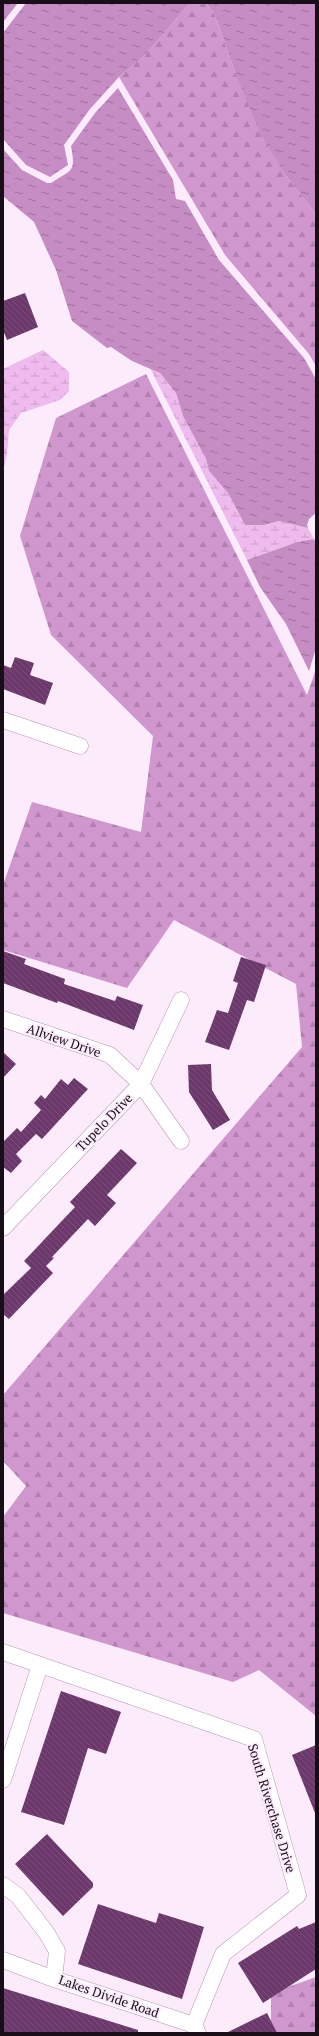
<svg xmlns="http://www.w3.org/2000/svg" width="319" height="2036" font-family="'PT Serif',serif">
	<defs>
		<pattern id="forest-firs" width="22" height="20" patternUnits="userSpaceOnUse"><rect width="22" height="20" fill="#d096ce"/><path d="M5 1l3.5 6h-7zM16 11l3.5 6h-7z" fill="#b280b0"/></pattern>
		<pattern id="wetland-marsh" width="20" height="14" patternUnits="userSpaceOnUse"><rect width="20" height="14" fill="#efbaed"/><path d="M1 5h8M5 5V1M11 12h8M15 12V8" fill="none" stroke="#cc9fca"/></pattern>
		<pattern id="water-ripples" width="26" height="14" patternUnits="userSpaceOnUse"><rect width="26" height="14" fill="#c68cc4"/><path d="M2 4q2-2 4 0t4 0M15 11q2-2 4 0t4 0" fill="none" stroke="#a0719e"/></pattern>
		<pattern id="building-back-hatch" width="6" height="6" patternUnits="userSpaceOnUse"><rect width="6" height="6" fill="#6c386b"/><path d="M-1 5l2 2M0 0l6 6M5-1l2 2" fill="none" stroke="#7b517b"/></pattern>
	</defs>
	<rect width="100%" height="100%" fill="#fcebfb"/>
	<path fill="url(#forest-firs)" d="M 190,3 L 206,3 L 215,15 L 235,72 L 287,177 L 316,214 L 316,366 L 309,354 L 225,255 L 119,77 L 145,55 Z
		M 146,374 L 307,695 L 316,669 L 316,1716 L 259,1670 L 233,1682 L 3,1613 L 3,1517 L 26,1486 L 3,1461 L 3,1395 L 302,1047 L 296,984 L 174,920 L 127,988 L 3,950 L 3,885 L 32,802 L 141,832 L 153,736 L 51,635 L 20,536 L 56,418 Z
		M 316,1977 L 316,2033 L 271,2033 L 271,1993 Z"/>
	<path fill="url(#wetland-marsh)" d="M 43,350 L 69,372 L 69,391 L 60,400 L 21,413 L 9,430 L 7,454 L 3,471 L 3,369 Z
		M 150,368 L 160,373 L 176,393 L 183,416 L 206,459 L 209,471 L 228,493 L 245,525 L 264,525 L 279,521 L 308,528 L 314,539 L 297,542 L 247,560 Z"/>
	<path fill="url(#water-ripples)" d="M 3,3 L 18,3 L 3,22 Z
		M 26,3 L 190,3 L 145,55 L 119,77 L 90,109 L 64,145 L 68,165 L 50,177 L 26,165 L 3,139 L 3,33 Z
		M 206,3 L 316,3 L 316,214 L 287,177 L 260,133 L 235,72 L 215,15 Z
		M 118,88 L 173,180 L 176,199 L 185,201 L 219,260 L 304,358 L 316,379 L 316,513 L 309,519 L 307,525 L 308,528 L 279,521 L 264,525 L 245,525 L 228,493 L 209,471 L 206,459 L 183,416 L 176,393 L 160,373 L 132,361 L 111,347 L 107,348 L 72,321 L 56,270 L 34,222 L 3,196 L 3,149 L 22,170 L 47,183 L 51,183 C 72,169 76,173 71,146 L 95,113 Z
		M 314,539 L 316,544 L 316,648 L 309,671 L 286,624 L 260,587 L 247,560 L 297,542 Z"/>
	<path fill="url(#building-back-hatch)" d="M 25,293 L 38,327 L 7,340 L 3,330 L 3,301 Z
		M 15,657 L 34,663 L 30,675 L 53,683 L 45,705 L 3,689 L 3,665 L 11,668 Z
		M 3,951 L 26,959 L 24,964 L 65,979 L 64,984 L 115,1001 L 117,996 L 143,1005 L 134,1030 L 58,1001 L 57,1003 L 3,983 Z
		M 241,957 L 266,965 L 254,1002 L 247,1000 L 229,1050 L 205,1042 L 217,1010 L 228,1013 L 238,983 L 233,981 Z
		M 3,1052 L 16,1064 L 3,1078 Z
		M 211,1064 L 212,1090 L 230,1120 L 213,1130 L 189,1092 L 188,1065 Z
		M 74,1078 L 88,1089 L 42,1139 L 36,1134 L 16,1154 L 22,1161 L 11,1173 L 3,1167 L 3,1142 L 17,1128 L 21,1132 L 41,1110 L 34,1103 L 41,1095 L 45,1099 L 61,1079 L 68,1085 Z
		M 121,1149 L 137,1163 L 107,1195 L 116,1203 L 95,1226 L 88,1219 L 52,1257 L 54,1258 L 46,1266 L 53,1273 L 9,1319 L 3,1314 L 3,1295 L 31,1268 L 24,1261 L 75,1207 L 70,1202 Z
		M 61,1691 L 121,1712 L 106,1754 L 88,1748 L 64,1825 L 21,1812 Z
		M 316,1745 L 316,1813 L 315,1813 L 292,1755 Z
		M 47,1834 L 93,1883 L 93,1887 L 63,1916 L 15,1864 Z
		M 98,1904 L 156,1923 L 159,1913 L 204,1927 L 182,1999 L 78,1964 Z
		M 316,1922 L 316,1969 L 263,2003 L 238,1963 L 297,1926 L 299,1929 Z
		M 3,1988 L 138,2030 L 138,2033 L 3,2033 Z
		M 267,2013 L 277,2033 L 226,2033 Z"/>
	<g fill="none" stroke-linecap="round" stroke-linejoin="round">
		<g stroke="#b49ab3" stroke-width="17">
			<path id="minor" d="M 3,720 L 80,746
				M 3,1019 L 110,1055 L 141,1084 L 181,1141
				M 3,1228 L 141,1084 L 181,1000
				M 3,1652 L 254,1739 L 298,1895 L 223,1954 L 194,2025
				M 3,1780 L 40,1665
				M 3,1885 L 18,1896 L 46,1932 L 57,1951 L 54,1979 L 194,2025 L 198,2033
				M 3,1960 L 54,1979"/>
		</g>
		<use href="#minor" stroke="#fff" stroke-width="16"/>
	</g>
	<g text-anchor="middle" stroke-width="4" stroke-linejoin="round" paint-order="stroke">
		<g font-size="13" fill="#170e17" stroke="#fcebfb">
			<text transform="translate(64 1040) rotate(19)" y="5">Allview Drive</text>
			<text transform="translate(104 1122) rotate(-46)" y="5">Tupelo Drive</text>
			<text transform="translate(272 1808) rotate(73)" y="5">South Riverchase Drive</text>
			<text transform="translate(109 1996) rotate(19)" y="5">Lakes Divide Road</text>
		</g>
	</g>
	<rect width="319" height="2036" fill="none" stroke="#170e17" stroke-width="8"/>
</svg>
